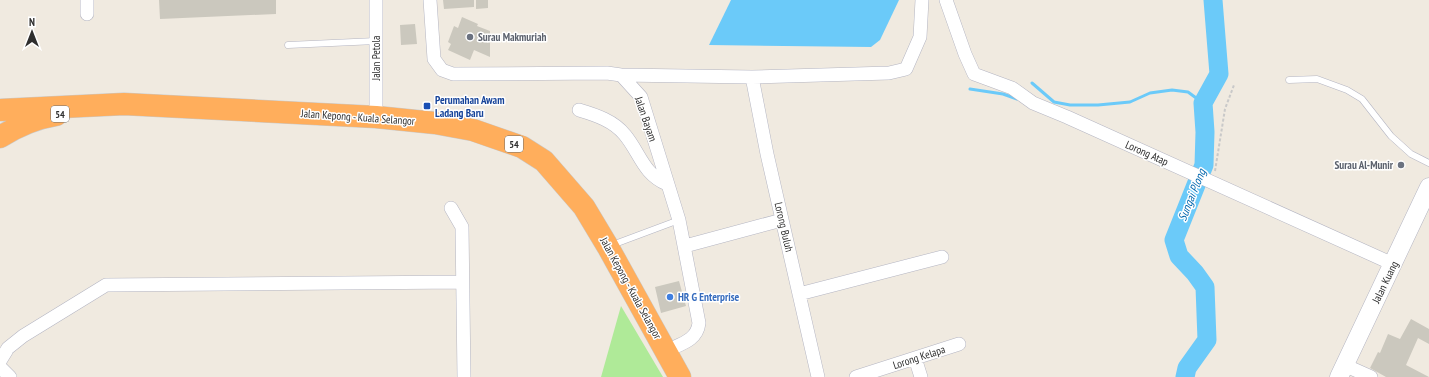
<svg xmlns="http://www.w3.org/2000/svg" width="1429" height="377" font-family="'PT Sans Narrow',sans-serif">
	<rect width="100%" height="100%" fill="#f0eae0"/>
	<path fill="#afea98" d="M 621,306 L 663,377 L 601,377 Z"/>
	<path fill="#6bcaf9" d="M 731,0 L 899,0 L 880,40 L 871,47 L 709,45 Z"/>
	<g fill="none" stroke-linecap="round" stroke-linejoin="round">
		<path stroke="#6bcaf9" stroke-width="3" d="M 1032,83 L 1054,102 L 1070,105 L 1098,105 L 1130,102 L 1150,93 L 1172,90 L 1188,92 L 1203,103
			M 970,89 L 1003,94 L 1017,99 L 1019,97"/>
		<path stroke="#6bcaf9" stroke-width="19" d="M 1185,377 L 1187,368 L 1207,340 L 1205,287 L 1195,273 L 1179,256 L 1174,240 L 1204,165 L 1205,132 L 1203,103 L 1219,74 L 1213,0"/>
	</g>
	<path fill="#cbc8be" d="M 159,0 L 276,0 L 276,14 L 160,19 Z
		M 443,0 L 474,0 L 474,7 L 444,9 Z
		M 476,0 L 488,0 L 488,8 L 476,9 Z
		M 462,17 L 478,24 L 477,26 L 490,31 L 490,57 L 474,50 L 470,60 L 448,50 L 451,44 L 448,42 L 454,26 L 458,28 Z
		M 415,24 L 417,44 L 401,45 L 400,25 Z
		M 679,281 L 686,306 L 661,313 L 655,287 Z
		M 1411,319 L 1429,329 L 1429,344 L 1418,338 L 1406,365 L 1429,377 L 1386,377 L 1370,368 L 1378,352 L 1380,353 L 1388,334 L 1400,339 Z"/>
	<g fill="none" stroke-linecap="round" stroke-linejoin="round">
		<g stroke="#b4b5c2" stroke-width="7">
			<path id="lane" d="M 288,45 L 376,41
				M 1289,80 L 1317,79 L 1347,90 L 1362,99 L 1391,136 L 1411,154 L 1429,163
				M 612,245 L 679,220"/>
		</g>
		<g stroke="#b4b5c2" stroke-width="14">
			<path id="street" d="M 87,0 L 87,14
				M 430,0 L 434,59 L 442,70 L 453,74 L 607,73 L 621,75 L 752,77 L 889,73 L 906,69 L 920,37 L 922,0
				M 946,0 L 965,54 L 974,74 L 1012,88 L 1033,103 L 1067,117 L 1393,264
				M 621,75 L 641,97 L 679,220 L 699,323 C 697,341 680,344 666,351
				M 752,77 L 767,154 L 818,377
				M 579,110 C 596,115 614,121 625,135 C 640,153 643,174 667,184
				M 376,117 L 376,0
				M 451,208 L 462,227 L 464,377
				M 685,246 L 782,220
				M 799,294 L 942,257
				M 915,358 L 921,377
				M 0,361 L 8,348 L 23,336 L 106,285 L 462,282
				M 1344,365 L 1371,377
				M 0,367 L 10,377
				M 856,377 L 959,344"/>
		</g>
		<g stroke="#b4b5c2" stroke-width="19">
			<path id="secondary" d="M 1339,377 L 1429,187"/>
		</g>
		<g stroke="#c9c9c9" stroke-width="23">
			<path id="highway" d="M 0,110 L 124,104 L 376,117 L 435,123 L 473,130 L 522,147 L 544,161 L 584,207 L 608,247 L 680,377
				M 0,137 C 16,127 37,118 56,115"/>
		</g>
		<path stroke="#c9c9c9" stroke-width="2" stroke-dasharray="3 2" stroke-linecap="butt" d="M 1215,171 L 1225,109 L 1234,85"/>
		<use href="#lane" stroke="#fff" stroke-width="6"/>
		<use href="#street" stroke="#fff" stroke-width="13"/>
		<use href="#secondary" stroke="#fff" stroke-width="18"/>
		<use href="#highway" stroke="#ffae5c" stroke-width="22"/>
	</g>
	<g fill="#6b7280" stroke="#fff" stroke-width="1.5">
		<circle cx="470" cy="37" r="4"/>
		<circle cx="1401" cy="165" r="4"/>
	</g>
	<rect fill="#1a4fb4" stroke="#fff" stroke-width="1.5" x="423" y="102" width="8" height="8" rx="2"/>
	<circle fill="#3f7fe0" stroke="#fff" stroke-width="1.5" cx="670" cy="297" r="4"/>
	<g text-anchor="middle" stroke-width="3" stroke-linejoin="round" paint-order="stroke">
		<g fill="#fff" stroke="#6d6d6d" stroke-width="1">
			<rect x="51" y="106" width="18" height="16" rx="3"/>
			<rect x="505" y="136" width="18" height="16" rx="3"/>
		</g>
		<g font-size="10" font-weight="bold" fill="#2e2e2e">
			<text x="60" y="118">54</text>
			<text x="514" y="148">54</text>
		</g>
		<g font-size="11" font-weight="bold" fill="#5b616d" stroke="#fff" text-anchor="start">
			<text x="478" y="41">Surau Makmuriah</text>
			<text x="1393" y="169" text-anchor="end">Surau Al-Munir</text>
		</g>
		<g font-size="11" fill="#2e2e2e" stroke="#fff">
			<text transform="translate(376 58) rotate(-90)" y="4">Jalan Petola</text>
			<text transform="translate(358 117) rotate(4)" y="4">Jalan Kepong - Kuala Selangor</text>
			<text transform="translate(646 119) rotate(71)" y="4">Jalan Bayam</text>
			<text transform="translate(1147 153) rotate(24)" y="4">Lorong Atap</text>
			<text transform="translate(784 227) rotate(77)" y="4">Lorong Buluh</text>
			<text transform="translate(1385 282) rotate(-64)" y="4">Jalan Kuang</text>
			<text transform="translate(631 288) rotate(61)" y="4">Jalan Kepong - Kuala Selangor</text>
			<text transform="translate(919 357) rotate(-18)" y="4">Lorong Kelapa</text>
		</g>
		<g font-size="11" font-weight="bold" fill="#164399" stroke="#fff" text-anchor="start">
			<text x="435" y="104">Perumahan Awam<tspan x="435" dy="13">Ladang Baru</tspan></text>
		</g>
		<g font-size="11" font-weight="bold" fill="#366cbe" stroke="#fff" text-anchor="start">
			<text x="678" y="301">HR G Enterprise</text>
		</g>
		<g font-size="12" font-style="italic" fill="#0267ae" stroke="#fff">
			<text transform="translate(1192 195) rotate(-68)" y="4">Sungai Plong</text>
		</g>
	</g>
	<g transform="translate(32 32)" stroke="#ffffff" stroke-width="3" paint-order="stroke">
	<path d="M0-3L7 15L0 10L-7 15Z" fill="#2e2e2e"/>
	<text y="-6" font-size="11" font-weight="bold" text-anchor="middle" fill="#2e2e2e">N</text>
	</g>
</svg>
